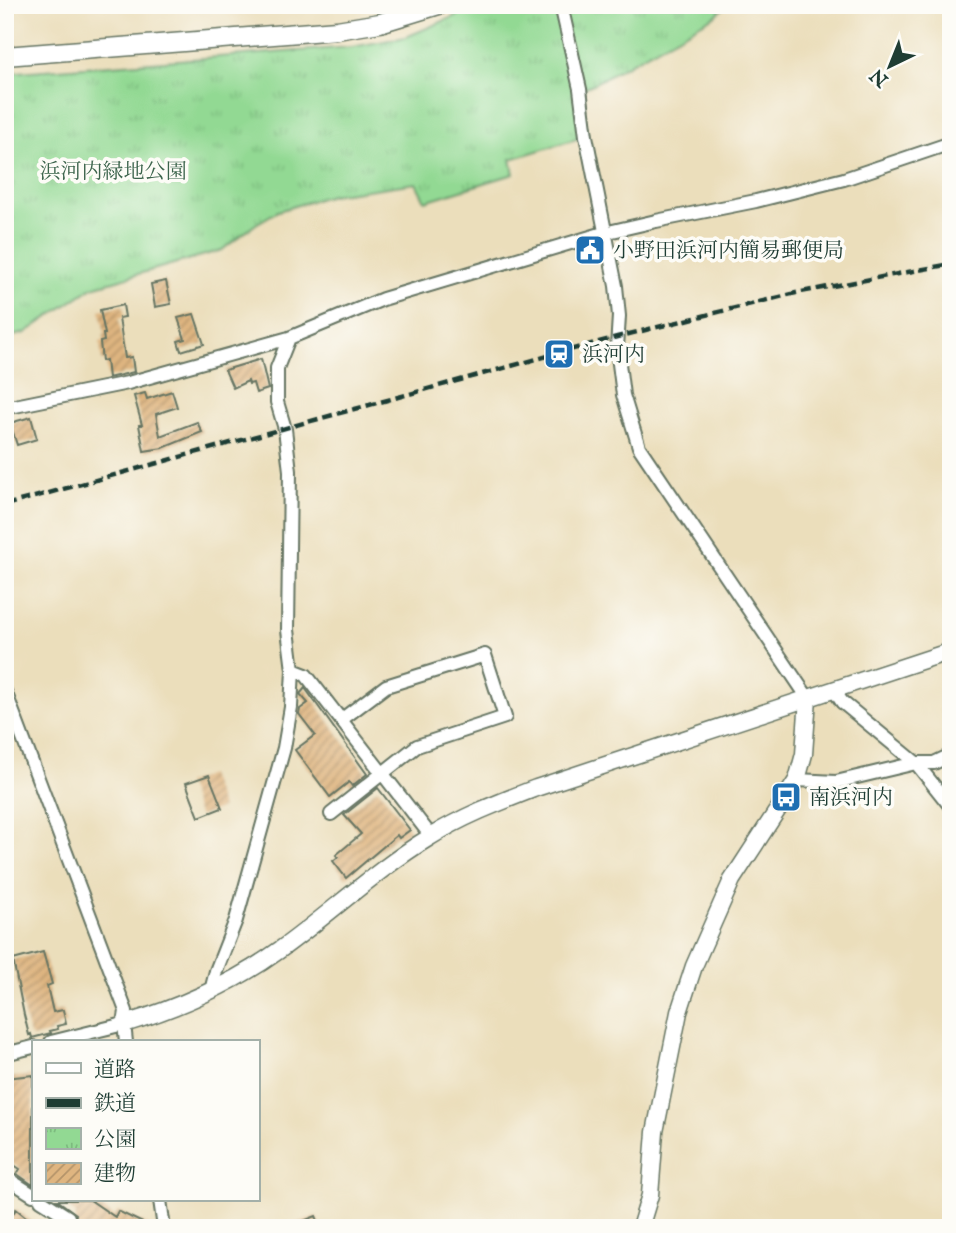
<svg xmlns="http://www.w3.org/2000/svg" width="956" height="1233" font-family="'IM FELL English','Noto Serif JP',serif">
	<defs>
		<pattern id="park-tufts" width="24" height="20" patternUnits="userSpaceOnUse" patternTransform="scale(1.75)"><rect width="24" height="20" fill="#92d993"/><path d="M3 7l-1-3M5 7V3M7 7l1-3M15 17l-1-3M17 17v-4M19 17l1-3" fill="none" stroke="#7dbb7f"/></pattern>
		<pattern id="building-hatch" width="6" height="6" patternUnits="userSpaceOnUse" patternTransform="scale(1.75)"><rect width="6" height="6" fill="#dfb580"/><path d="M-1 1l2-2M0 6l6-6M5 7l2-2" fill="none" stroke="#b4946a"/></pattern>
	</defs>
	<rect width="100%" height="100%" fill="#fdfcf7"/>
	<filter id="ink" filterUnits="userSpaceOnUse"><feTurbulence type="fractalNoise" baseFrequency=".0143" numOctaves="2"/><feDisplacementMap in="SourceGraphic" scale="14" xChannelSelector="R" yChannelSelector="G"/><feConvolveMatrix kernelMatrix="1 2 1 2 8 2 1 2 1" color-interpolation-filters="sRGB"/></filter>
	<filter id="wash" filterUnits="userSpaceOnUse"><feTurbulence type="fractalNoise" baseFrequency=".00686" numOctaves="4" result="noise"/><feDisplacementMap in="SourceGraphic" scale="28" xChannelSelector="R" yChannelSelector="G"/><feGaussianBlur stdDeviation="1.57" result="paint"/><feColorMatrix in="noise" values="0 0 0 0 0 0 0 0 0 0 0 0 0 0 0 0 0 1.4 0 .05"/><feComposite in="paint" operator="in"/></filter>
	<g filter="url(#wash)">
		<rect width="100%" height="100%" fill="#ebdebb"/>
		<path fill="url(#park-tufts)" stroke="#588b64" stroke-width="2" d="M 481,5 L 727,5 L 716,15 L 593,84 L 580,89 L 586,136 L 511,159 L 514,174 L 425,201 L 416,183 L 331,195 L 278,211 L 256,224 L 222,250 L 93,287 L 25,333 L 5,338 L 5,73 L 352,47 L 406,37 Z"/>
		<g id="blocks">
			<path fill="url(#building-hatch)" d="M 166,281 L 171,304 L 155,307 L 151,284 Z
				M 123,305 L 125,317 L 119,318 L 125,358 L 132,357 L 134,372 L 108,378 L 106,360 L 102,361 L 100,342 L 104,341 L 103,334 L 105,334 L 100,310 Z
				M 194,314 L 204,344 L 181,351 L 178,341 L 185,339 L 178,318 Z
				M 261,359 L 268,389 L 256,393 L 253,383 L 249,384 L 248,381 L 233,388 L 225,370 Z
				M 172,391 L 177,407 L 156,414 L 160,436 L 197,422 L 202,432 L 163,448 L 144,451 L 139,425 L 142,425 L 134,396 L 145,393 L 147,399 Z
				M 31,417 L 37,439 L 17,445 L 10,423 Z
				M 305,688 L 367,774 L 352,786 L 349,782 L 330,797 L 295,750 L 315,735 L 299,714 L 300,709 L 308,703 L 300,694 Z
				M 209,775 L 222,808 L 199,817 L 186,783 Z
				M 378,788 L 410,830 L 399,838 L 397,835 L 346,878 L 333,861 L 338,857 L 336,855 L 361,834 L 344,815 Z
				M 43,952 L 52,984 L 47,986 L 53,1012 L 63,1010 L 66,1024 L 57,1026 L 58,1029 L 50,1031 L 51,1033 L 32,1038 L 31,1034 L 29,1035 L 24,1015 L 13,960 Z
				M 33,1075 L 33,1185 L 17,1174 L 20,1169 L 5,1159 L 5,1078 Z
				M 57,1200 L 90,1200 L 115,1217 L 118,1211 L 153,1228 L 66,1228 L 75,1222 L 76,1214 Z
				M 5,1206 L 14,1212 L 16,1209 L 40,1228 L 11,1228 L 5,1224 Z
				M 316,1216 L 321,1228 L 288,1228 L 288,1227 Z"/>
		</g>
	</g>
	<g filter="url(#ink)">
		<use href="#blocks" fill-opacity="0" stroke="#667563" stroke-width="2"/>
		<g fill="none" stroke-linecap="round" stroke-linejoin="round">
			<g stroke="#667563" stroke-width="16">
				<path id="minor" d="M 561,5 L 580,89 L 586,136 L 616,286 L 619,316 L 617,348 L 623,395 L 639,447 L 808,698
					M 5,408 L 128,383 L 289,338 L 383,299 L 604,233 L 656,221 L 756,201 L 844,179 L 951,143
					M 293,670 L 306,675 L 431,836
					M 834,690 L 842,702 L 916,763 L 951,807
					M 5,691 L 126,1011 L 124,1024 L 126,1042
					M 797,780 L 836,782 L 916,763 L 934,763 L 951,755
					M 331,814 L 417,746 L 505,717 L 485,655 L 386,686 L 341,720
					M 211,991 L 216,971 L 236,920 L 284,748 L 291,707 L 293,670 L 288,630 L 290,471 L 285,429 L 277,402 L 277,368 L 289,338
					M 51,1042 L 124,1024
					M 5,1054 L 33,1047
					M 5,1177 L 33,1195
					M 41,1200 L 68,1217
					M 160,1200 L 164,1228"/>
			</g>
			<g stroke="#667563" stroke-width="19">
				<path id="tertiary" d="M 124,1024 C 181,1007 233,984 281,949 C 331,913 377,869 430,837 C 463,816 500,802 536,788 L 951,651
					M 640,1228 L 650,1195 L 655,1132 L 679,1012 L 694,966 L 732,880 L 797,780 L 804,754 L 808,698"/>
			</g>
			<g stroke="#667563" stroke-width="21">
				<path id="secondary" d="M 5,56 L 337,30 L 380,23 L 439,5"/>
			</g>
			<use href="#minor" stroke="#fff" stroke-width="12"/>
			<use href="#tertiary" stroke="#fff" stroke-width="16"/>
			<use href="#secondary" stroke="#fff" stroke-width="18"/>
			<path stroke="#1f3d34" stroke-width="4.5" stroke-dasharray="10 5" stroke-linecap="butt" d="M 5,505 L 617,337 L 796,293 L 951,264"/>
		</g>
	</g>
	<defs>
		<g id="civic-square" transform="scale(1.575)"><rect x="-9" y="-9" width="18" height="18" rx="4" fill="#1f6fb2" stroke="#fdfcf7"/><path d="M-.6-6.5H3V-4.5H.6V-3L4-1V1h2V6H-6V1h2V-1L-.6-3ZM-1.2 2.5V6h2.4V2.5Z" fill="#fff"/></g>
		<g id="station-square" transform="scale(1.575)"><rect x="-9" y="-9" width="18" height="18" rx="4" fill="#1f6fb2" stroke="#fdfcf7"/><path d="M-3-6H3Q5-6 5-4V2Q5 4 3 4L4.5 6H3L1.5 4h-3L-3 6H-4.5L-3 4Q-5 4-5 2V-4Q-5-6-3-6ZM-3.5-4v3h7v-3ZM-3.5 1v1.5H-2V1ZM2 1v1.5H3.5V1Z" fill="#fff"/></g>
		<g id="bus-square" transform="scale(1.575)"><rect x="-9" y="-9" width="18" height="18" rx="4" fill="#1f6fb2" stroke="#fdfcf7"/><path d="M-5-6H5V4H4V6H2V4H-2V6H-4V4H-5ZM-3.5-4V0h7V-4ZM-3.5 1.2v1.5H-2V1.2ZM2 1.2v1.5H3.5V1.2Z" fill="#fff"/></g>
	</defs>
	<g fill-rule="evenodd">
		<use href="#civic-square" x="590" y="250"/>
		<use href="#station-square" x="559" y="354"/>
		<use href="#bus-square" x="786" y="797"/>
	</g>
	<g text-anchor="middle" stroke-width="7" stroke-linejoin="round" paint-order="stroke">
		<g font-size="21" fill="#3c644c" stroke="#fdfcf7">
			<text x="113" y="178">浜河内緑地公園</text>
		</g>
		<g font-size="21" fill="#1f3d34" stroke="#fdfcf7" text-anchor="start">
			<text x="613" y="257">小野田浜河内簡易郵便局</text>
			<text x="582" y="361">浜河内</text>
			<text x="809" y="804">南浜河内</text>
		</g>
	</g>
	<rect width="956" height="1233" fill="none" stroke="#fdfcf7" stroke-width="28"/>
	<rect x="32" y="1040" width="228" height="161" fill="#fdfcf7" stroke="#a4b0a9" stroke-width="2"/>
	<rect x="46" y="1063" width="35" height="10" fill="#ffffff" stroke="#a4b0a9" stroke-width="2"/>
	<text x="94" y="1076" font-size="21" fill="#1f3d34">道路</text>
	<rect x="46" y="1098" width="35" height="10" fill="#1f3d34" stroke="#a4b0a9" stroke-width="2"/>
	<text x="94" y="1110" font-size="21" fill="#1f3d34">鉄道</text>
	<rect x="46" y="1128" width="35" height="21" fill="url(#park-tufts)" stroke="#a4b0a9" stroke-width="2"/>
	<text x="94" y="1146" font-size="21" fill="#1f3d34">公園</text>
	<rect x="46" y="1163" width="35" height="21" fill="url(#building-hatch)" stroke="#a4b0a9" stroke-width="2"/>
	<text x="94" y="1180" font-size="21" fill="#1f3d34">建物</text>
	<g transform="translate(890 66) rotate(223)" stroke="#fdfcf7" stroke-width="5" paint-order="stroke">
	<path d="M0-5L12 26L0 18L-12 26Z" fill="#1f3d34"/>
	<text y="-10" font-size="19" font-weight="bold" text-anchor="middle" fill="#1f3d34">N</text>
	</g>
</svg>
